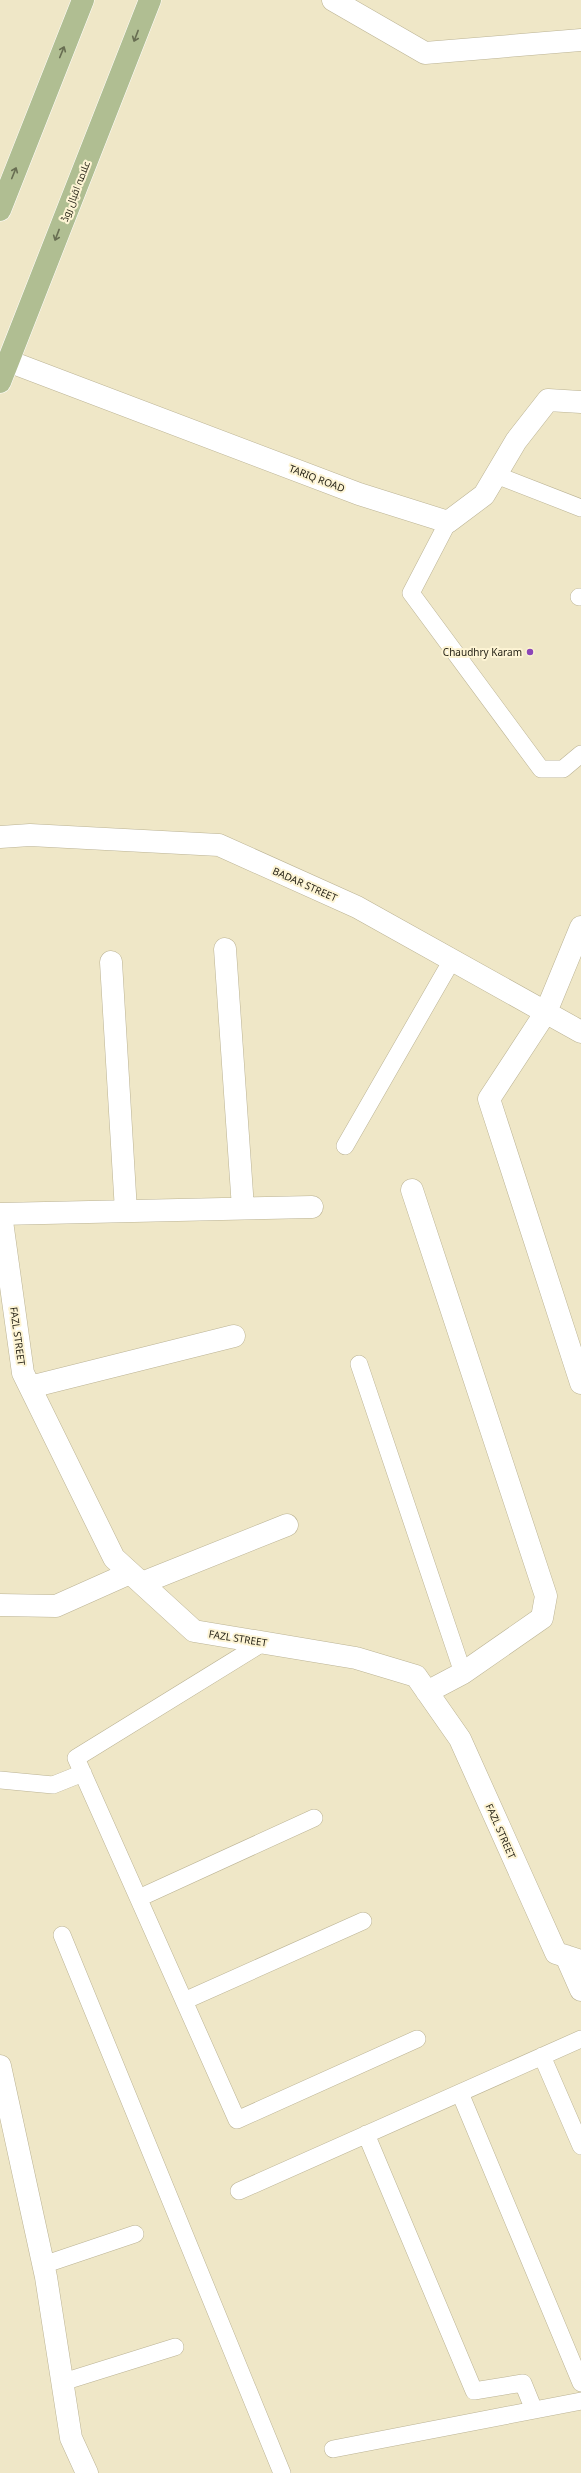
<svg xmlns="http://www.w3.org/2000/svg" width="581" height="2473" font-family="'Noto Sans',Cairo,sans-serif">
	<rect width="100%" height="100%" fill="#efe7c7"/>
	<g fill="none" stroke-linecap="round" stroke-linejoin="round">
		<g stroke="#bbb394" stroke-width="18">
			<path id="lane" d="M 496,475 L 581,508
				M 448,522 L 411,593 L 541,769 L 563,769 L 581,754
				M 579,597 L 581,597
				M 345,1146 L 452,960
				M 359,1364 L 463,1673
				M 264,1642 L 76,1758 L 237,2120 L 417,2039
				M 0,1780 L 53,1785 L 83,1773
				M 139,1898 L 314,1818
				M 62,1935 L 282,2473
				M 184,2001 L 363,1921
				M 542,2056 L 581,2146
				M 460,2093 L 581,2383
				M 366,2134 L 474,2391 L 523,2383 L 534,2410
				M 239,2191 L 581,2039
				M 43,2265 L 135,2234
				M 63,2382 L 175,2347
				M 333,2449 L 581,2401"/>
		</g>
		<g stroke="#bbb394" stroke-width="23">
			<path id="street" d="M 333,0 L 425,53 L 581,40
				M 8,361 L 359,494 L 448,522 L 484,495 L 516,441 L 548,400 L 581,402
				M 0,837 L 30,835 L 219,845 L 357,907 L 581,1032
				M 581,927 L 546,1012 L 489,1099 L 581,1383
				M 225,949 L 243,1208
				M 111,962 L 126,1211
				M 412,1190 L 546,1596 L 542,1618 L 463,1673 L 427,1692
				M 0,1214 L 312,1207
				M 1,1214 L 23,1373 L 114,1558 L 194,1631 L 356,1658 L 416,1676 L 460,1739 L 556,1953 L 581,1961
				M 30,1387 L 234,1336
				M 142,1583 L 287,1525
				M 0,1605 L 56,1606 L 130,1573
				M 566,1956 L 581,1990
				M 0,2066 L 46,2277 L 71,2438 L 87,2473"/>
		</g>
		<g stroke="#fff" stroke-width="23">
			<path id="primary" d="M 0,210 L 83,0
				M 0,382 L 150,0"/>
		</g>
		<use href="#lane" stroke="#fff" stroke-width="17"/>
		<use href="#street" stroke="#fff" stroke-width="22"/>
		<use href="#primary" stroke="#b0be92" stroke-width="22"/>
	</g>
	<defs><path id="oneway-shaft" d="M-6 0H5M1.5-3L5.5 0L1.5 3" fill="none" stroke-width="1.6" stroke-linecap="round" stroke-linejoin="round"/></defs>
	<g stroke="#686e52">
		<use href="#oneway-shaft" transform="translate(136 36) rotate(111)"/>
		<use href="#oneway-shaft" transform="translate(62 52) rotate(-68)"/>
		<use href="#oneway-shaft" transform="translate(14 173) rotate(-68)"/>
		<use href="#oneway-shaft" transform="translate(57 235) rotate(111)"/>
	</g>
	<circle fill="#8b45b8" stroke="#fdf4d4" stroke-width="1.5" cx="530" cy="652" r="4"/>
	<g text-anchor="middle" stroke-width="4" stroke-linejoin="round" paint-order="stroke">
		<g font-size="10" fill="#201d11" stroke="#fdf4d4">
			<text transform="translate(75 191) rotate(-69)" y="4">علامہ اقبال روڈ</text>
			<text transform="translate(317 478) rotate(21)" y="4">TARIQ ROAD</text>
			<text transform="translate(305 884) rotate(24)" y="4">BADAR STREET</text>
			<text transform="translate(18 1336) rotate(82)" y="4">FAZL STREET</text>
			<text transform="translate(238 1638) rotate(9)" y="4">FAZL STREET</text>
			<text transform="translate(501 1831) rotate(66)" y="4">FAZL STREET</text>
		</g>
		<g font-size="10" fill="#201d11" stroke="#fdf4d4" text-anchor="end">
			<text x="522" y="656">Chaudhry Karam</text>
		</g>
	</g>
</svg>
